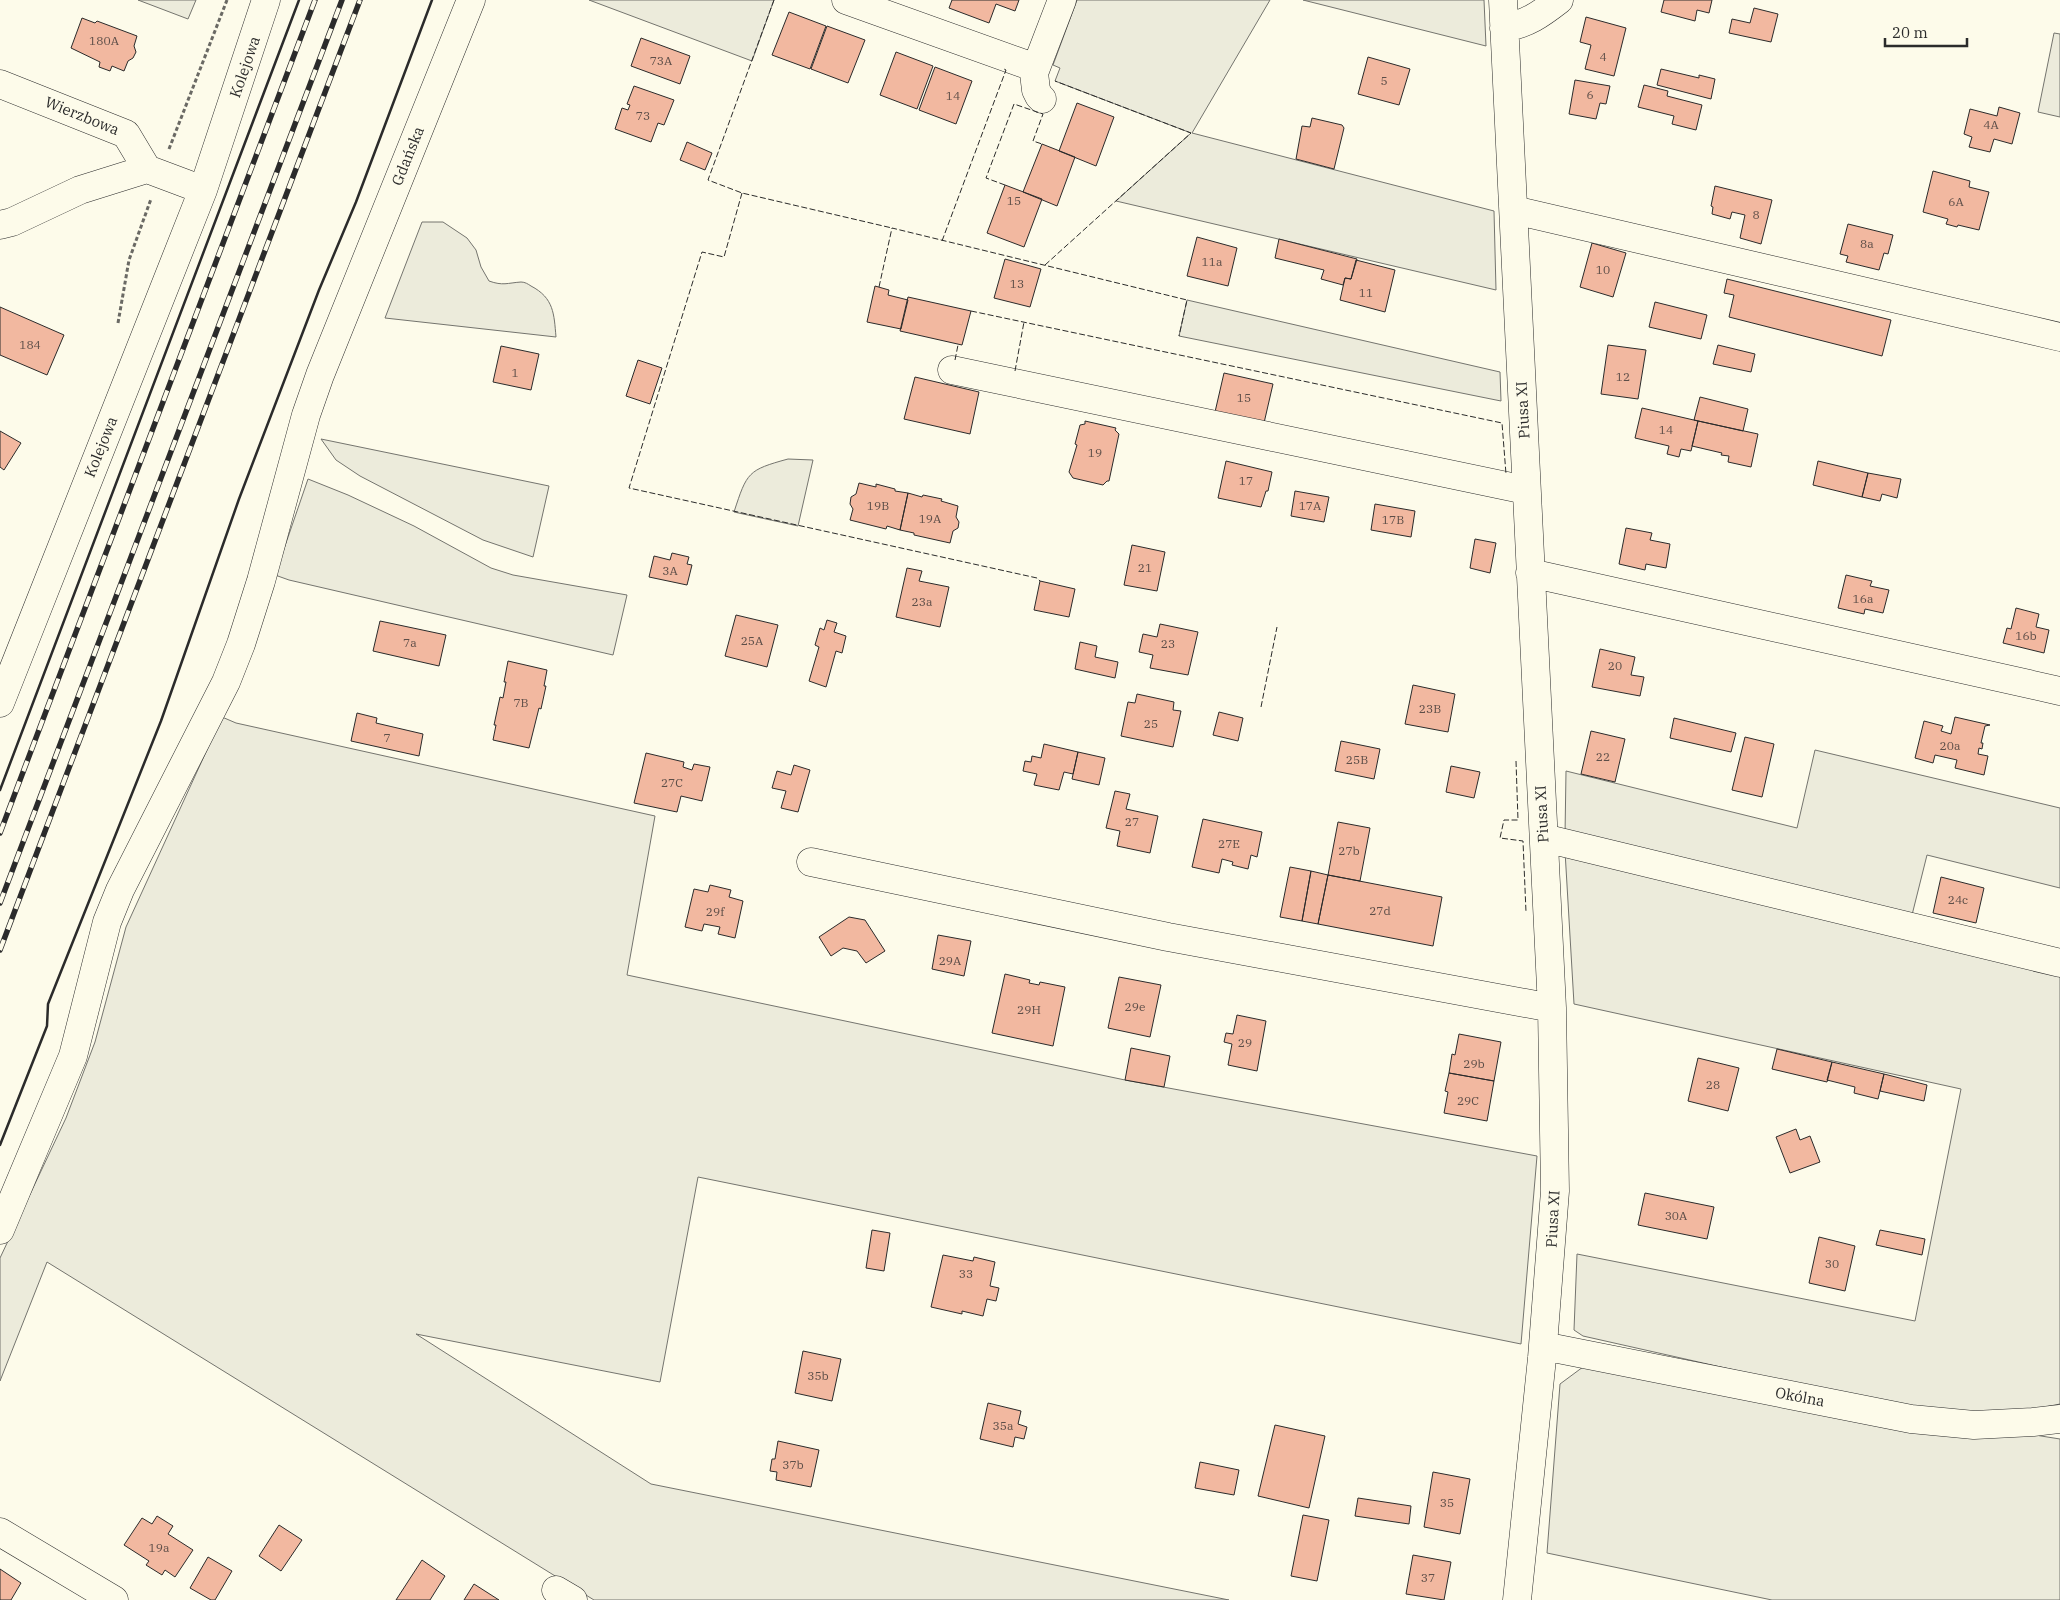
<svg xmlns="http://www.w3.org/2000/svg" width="2060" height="1600" font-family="'IBM Plex Serif',serif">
	<rect width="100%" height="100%" fill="#fdfbea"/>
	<path fill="#ecebdb" stroke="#74746e" d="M 138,0 L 196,0 L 188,19 Z
		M 589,0 L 774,0 L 752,61 Z
		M 1077,0 L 1270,0 L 1192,133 L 1494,211 L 1496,290 L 1116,201 L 1191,133 L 1055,81 L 1060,68 L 1053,65 Z
		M 1303,0 L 1484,0 L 1486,46 Z
		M 2054,33 L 2060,34 L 2060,117 L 2038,112 Z
		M 422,222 L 443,222 L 467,238 L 476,250 L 481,267 L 489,281 C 503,286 507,283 521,282 C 525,282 528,284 531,286 C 554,298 554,314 556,337 L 385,318 Z
		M 1187,300 L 1500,372 L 1501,401 L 1179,336 Z
		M 321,439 L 549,486 L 533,557 L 483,540 L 360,476 L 336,460 Z
		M 788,459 L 813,460 L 798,526 L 734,512 C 747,472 748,470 788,459 Z
		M 308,479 L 348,495 L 414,526 L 491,568 L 513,575 L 627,595 L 613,655 L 289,580 L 275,575 Z
		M 222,717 L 236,723 L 655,816 L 627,975 L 1125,1080 L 1537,1156 L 1521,1344 L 698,1177 L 660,1382 L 416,1334 L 651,1484 L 1229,1600 L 594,1600 L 47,1262 L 0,1381 L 0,1258 L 66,1118 L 95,1042 L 126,927 Z
		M 1815,750 L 2060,808 L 2060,888 L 1927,855 L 1911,919 L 1565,835 L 1566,771 L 1797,828 Z
		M 1565,851 L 2060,971 L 2060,1404 C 1962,1426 1878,1403 1783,1381 C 1716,1366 1650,1351 1583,1336 L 1574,1330 L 1577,1254 L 1915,1321 L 1961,1089 L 1574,1004 Z
		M 1587,1364 L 2060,1439 L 2060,1600 L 1772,1600 L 1547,1553 L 1560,1384 Z"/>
	<path fill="#f2b8a0" stroke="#2b2b2b" d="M 952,0 L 1019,0 L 1015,11 L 996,4 L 989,23 L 949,8 Z
		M 1664,0 L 1712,0 L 1709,13 L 1697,10 L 1695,21 L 1661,12 Z
		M 1754,8 L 1778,14 L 1771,42 L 1729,33 L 1732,19 L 1750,23 Z
		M 789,12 L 826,26 L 810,69 L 772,55 Z
		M 1586,17 L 1626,28 L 1614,76 L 1585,69 L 1591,45 L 1580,42 Z
		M 82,18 L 95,23 L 97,21 L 137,36 L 134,46 L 136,52 L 133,58 L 128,61 L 124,71 L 112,66 L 110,71 L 99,67 L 100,62 L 71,48 Z
		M 827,26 L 865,40 L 848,83 L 811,69 Z
		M 641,38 L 690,56 L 680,84 L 631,66 Z
		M 896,52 L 933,66 L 917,109 L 880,95 Z
		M 1368,57 L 1410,69 L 1399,105 L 1358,94 Z
		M 935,67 L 972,81 L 956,124 L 919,110 Z
		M 1661,69 L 1699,78 L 1699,75 L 1715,79 L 1711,99 L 1657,85 Z
		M 1575,80 L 1610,86 L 1606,104 L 1600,103 L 1596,119 L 1569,114 Z
		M 1644,85 L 1668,91 L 1667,96 L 1702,105 L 1696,130 L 1672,124 L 1674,116 L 1638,107 Z
		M 634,86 L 674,100 L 664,125 L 658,123 L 651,142 L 615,129 L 622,108 L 628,110 L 630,105 L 627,104 Z
		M 1077,103 L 1114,117 L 1096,166 L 1059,151 Z
		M 1999,107 L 2020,113 L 2012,144 L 1994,139 L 1990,152 L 1969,147 L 1972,137 L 1964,134 L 1970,109 L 1997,116 Z
		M 1312,118 L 1342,125 L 1344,128 L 1334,169 L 1296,159 L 1302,126 L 1310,127 Z
		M 687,142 L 712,153 L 705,170 L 680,160 Z
		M 1042,144 L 1075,157 L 1057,206 L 1023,192 Z
		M 1933,171 L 1970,181 L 1969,187 L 1989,192 L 1979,230 L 1958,225 L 1957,227 L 1946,224 L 1948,219 L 1923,212 Z
		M 1005,185 L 1042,199 L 1024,247 L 987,233 Z
		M 1715,186 L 1772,200 L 1761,244 L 1740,238 L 1745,215 L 1732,212 L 1730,219 L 1712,214 L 1713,207 L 1711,206 Z
		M 1848,224 L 1893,235 L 1888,254 L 1884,253 L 1879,270 L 1846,262 L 1848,256 L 1840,254 Z
		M 1197,237 L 1237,248 L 1228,286 L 1187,276 Z
		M 1279,239 L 1357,259 L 1351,279 L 1345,278 L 1343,285 L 1321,279 L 1324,270 L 1275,258 Z
		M 1592,243 L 1626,253 L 1613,297 L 1580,287 Z
		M 1005,259 L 1041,269 L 1030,307 L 994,298 Z
		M 1356,260 L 1395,270 L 1385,312 L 1340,300 L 1345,278 L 1351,279 Z
		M 1727,279 L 1891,320 L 1882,356 L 1729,317 L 1734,295 L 1724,293 Z
		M 875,286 L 889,290 L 888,295 L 908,300 L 901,329 L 867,322 Z
		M 908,297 L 971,311 L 962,345 L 900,331 Z
		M 1655,302 L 1707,315 L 1701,339 L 1649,327 Z
		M 0,307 L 64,335 L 47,375 L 0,355 Z
		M 1608,345 L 1646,350 L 1638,399 L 1601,394 Z
		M 1718,345 L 1755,354 L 1751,372 L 1713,364 Z
		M 501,346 L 539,354 L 531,390 L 493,382 Z
		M 638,360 L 662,368 L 650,404 L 626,396 Z
		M 1224,373 L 1273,384 L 1264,423 L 1215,412 Z
		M 915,377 L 979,392 L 970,434 L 904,419 Z
		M 1700,397 L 1748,409 L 1743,431 L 1694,420 Z
		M 1642,408 L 1698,421 L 1691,451 L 1681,449 L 1679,457 L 1667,454 L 1669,446 L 1635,438 Z
		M 1085,421 L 1116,428 L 1115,430 L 1119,434 L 1109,481 L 1107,481 L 1103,485 L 1073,478 L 1069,472 L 1077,445 L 1075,444 L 1080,425 L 1085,424 Z
		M 1698,421 L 1758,434 L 1751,467 L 1728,462 L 1729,456 L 1721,455 L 1722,453 L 1692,446 Z
		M 0,431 L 21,443 L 4,470 L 0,467 Z
		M 1226,461 L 1272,472 L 1268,491 L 1266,491 L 1261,507 L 1218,498 Z
		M 1818,461 L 1868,473 L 1862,497 L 1813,485 Z
		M 1868,473 L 1901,479 L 1897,498 L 1882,494 L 1880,501 L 1862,497 Z
		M 859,483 L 876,487 L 876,484 L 895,489 L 895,491 L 908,493 L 900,530 L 887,526 L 886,529 L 850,520 L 853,509 L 850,504 L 851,497 L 856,494 Z
		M 1295,491 L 1329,497 L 1324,522 L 1291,516 Z
		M 908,493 L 922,497 L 923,495 L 942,499 L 941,501 L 958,506 L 956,517 L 959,522 L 958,528 L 953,531 L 950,543 L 914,535 L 914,533 L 900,530 Z
		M 1375,504 L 1415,511 L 1411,537 L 1371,530 Z
		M 1626,528 L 1652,533 L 1650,540 L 1670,544 L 1666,568 L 1646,564 L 1645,570 L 1619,564 Z
		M 1475,539 L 1496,543 L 1490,573 L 1470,568 Z
		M 1132,545 L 1165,552 L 1157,591 L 1124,585 Z
		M 672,553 L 689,557 L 687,564 L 692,565 L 687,585 L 649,577 L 654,556 L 670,560 Z
		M 907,568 L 922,571 L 919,581 L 949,587 L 940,627 L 896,617 Z
		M 1846,575 L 1872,581 L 1870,586 L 1889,590 L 1883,613 L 1865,609 L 1864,614 L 1838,608 Z
		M 1040,581 L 1075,589 L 1069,617 L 1034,610 Z
		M 2016,608 L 2039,614 L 2036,627 L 2049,630 L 2044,653 L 2003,643 L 2007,628 L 2011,629 Z
		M 736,615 L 778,625 L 767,667 L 725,656 Z
		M 827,620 L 837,623 L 834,632 L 846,636 L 842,653 L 836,651 L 826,687 L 809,681 L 819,647 L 815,645 L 820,628 L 824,630 Z
		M 380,621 L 446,635 L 439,666 L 373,651 Z
		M 1160,624 L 1198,632 L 1188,675 L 1150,668 L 1153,655 L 1139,652 L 1143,634 L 1157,637 Z
		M 1080,642 L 1097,646 L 1095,657 L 1118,662 L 1115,678 L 1075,669 Z
		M 1600,649 L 1635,657 L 1631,675 L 1644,677 L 1640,696 L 1592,687 Z
		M 508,661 L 547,670 L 544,686 L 546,686 L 541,709 L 539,708 L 529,748 L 493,740 L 496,725 L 494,725 L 500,697 L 503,698 L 506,682 L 504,682 Z
		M 1413,685 L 1455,694 L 1448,732 L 1405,724 Z
		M 1137,694 L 1174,702 L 1173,710 L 1181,711 L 1173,747 L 1121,736 L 1128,702 L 1135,703 Z
		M 1219,712 L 1243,718 L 1238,741 L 1213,735 Z
		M 357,713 L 377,718 L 376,723 L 423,734 L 419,756 L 351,741 Z
		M 1955,717 L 1990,725 L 1985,726 L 1981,743 L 1983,743 L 1982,749 L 1979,748 L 1978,754 L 1988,756 L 1984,775 L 1955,768 L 1957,760 L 1935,755 L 1933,763 L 1915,758 L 1924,721 L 1943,726 L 1941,731 L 1951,734 Z
		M 1674,718 L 1736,733 L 1731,752 L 1670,738 Z
		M 1591,731 L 1625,739 L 1615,782 L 1581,774 Z
		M 1745,737 L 1774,744 L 1762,797 L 1732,790 Z
		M 1341,741 L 1380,749 L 1374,779 L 1335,771 Z
		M 1044,744 L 1078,752 L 1073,774 L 1064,772 L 1059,790 L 1034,785 L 1037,774 L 1023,771 L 1025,761 L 1031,762 L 1032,756 L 1041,758 Z
		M 1078,752 L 1105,758 L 1099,785 L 1072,779 Z
		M 646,753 L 684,762 L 683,767 L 692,770 L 694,764 L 710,767 L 702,801 L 681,796 L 677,812 L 634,803 Z
		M 794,765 L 810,770 L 798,812 L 781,808 L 786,791 L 772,788 L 777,771 L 791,775 Z
		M 1451,766 L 1480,772 L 1474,798 L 1446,792 Z
		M 1115,791 L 1130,794 L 1126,809 L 1158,816 L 1150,853 L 1117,846 L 1120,831 L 1106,828 Z
		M 1203,819 L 1262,832 L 1257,857 L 1251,855 L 1248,869 L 1232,865 L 1233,862 L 1222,859 L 1219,873 L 1192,867 Z
		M 1338,822 L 1370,828 L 1360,881 L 1328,875 Z
		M 1290,867 L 1311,871 L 1302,921 L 1280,917 Z
		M 1311,871 L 1328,875 L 1318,924 L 1302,921 Z
		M 1328,875 L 1442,897 L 1433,946 L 1318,924 Z
		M 1941,877 L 1984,888 L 1976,923 L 1933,913 Z
		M 710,885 L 731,890 L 729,897 L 743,901 L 735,938 L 718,934 L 720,927 L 704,924 L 702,931 L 685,927 L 694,889 L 708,892 Z
		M 849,917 L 865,920 L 885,951 L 866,963 L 857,951 L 843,948 L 831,956 L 819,937 Z
		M 938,935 L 971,941 L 964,976 L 932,969 Z
		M 1005,974 L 1030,980 L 1029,983 L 1039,985 L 1040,982 L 1065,987 L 1053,1046 L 992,1033 Z
		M 1119,977 L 1161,985 L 1150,1037 L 1108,1028 Z
		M 1237,1015 L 1266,1021 L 1257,1071 L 1228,1065 L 1232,1044 L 1224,1042 L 1226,1033 L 1233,1034 Z
		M 1459,1034 L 1501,1042 L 1494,1081 L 1449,1073 L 1452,1054 L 1455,1055 Z
		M 1131,1048 L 1170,1056 L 1164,1087 L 1125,1080 Z
		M 1777,1049 L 1832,1062 L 1827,1082 L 1772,1069 Z
		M 1698,1058 L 1739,1068 L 1728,1111 L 1688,1101 Z
		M 1832,1062 L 1884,1074 L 1878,1099 L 1854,1093 L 1855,1087 L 1827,1080 Z
		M 1449,1073 L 1494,1081 L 1487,1121 L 1444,1113 L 1448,1092 L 1445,1091 Z
		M 1884,1074 L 1927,1085 L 1924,1101 L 1880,1091 Z
		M 1796,1129 L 1800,1140 L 1810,1136 L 1820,1162 L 1790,1173 L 1776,1137 Z
		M 1645,1193 L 1714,1207 L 1707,1239 L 1638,1225 Z
		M 872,1230 L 890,1233 L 884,1271 L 866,1268 Z
		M 1880,1230 L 1925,1239 L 1922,1255 L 1876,1245 Z
		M 1819,1237 L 1855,1246 L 1845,1291 L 1809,1283 Z
		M 943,1255 L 973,1261 L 974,1257 L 995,1262 L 990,1286 L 999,1288 L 996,1301 L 987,1299 L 983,1316 L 962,1311 L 962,1314 L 931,1307 Z
		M 803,1351 L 841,1359 L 832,1401 L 795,1393 Z
		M 988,1403 L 1021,1411 L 1018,1424 L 1027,1427 L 1024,1439 L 1015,1437 L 1013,1447 L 980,1439 Z
		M 1275,1425 L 1325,1436 L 1309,1508 L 1258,1496 Z
		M 778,1441 L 819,1450 L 811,1487 L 776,1480 L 777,1472 L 770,1471 L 772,1459 L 775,1459 Z
		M 1200,1462 L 1239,1470 L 1234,1495 L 1195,1488 Z
		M 1433,1472 L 1470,1479 L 1460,1534 L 1424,1527 Z
		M 1358,1498 L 1411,1506 L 1409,1524 L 1355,1516 Z
		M 1303,1515 L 1329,1520 L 1317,1581 L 1291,1576 Z
		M 157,1516 L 173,1526 L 168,1534 L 193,1550 L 175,1577 L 165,1570 L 162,1575 L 146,1565 L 149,1561 L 124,1545 L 142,1518 L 152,1524 Z
		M 279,1525 L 302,1540 L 281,1571 L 259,1556 Z
		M 1413,1555 L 1451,1562 L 1444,1600 L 1406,1594 Z
		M 208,1557 L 232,1571 L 215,1600 L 211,1600 L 190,1588 Z
		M 422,1560 L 445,1576 L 430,1600 L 396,1600 Z
		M 0,1569 L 21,1583 L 11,1600 L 0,1600 Z
		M 474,1584 L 499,1600 L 464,1600 Z"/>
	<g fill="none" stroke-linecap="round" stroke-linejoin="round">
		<g stroke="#2b2b2b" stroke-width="29">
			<path id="minor" d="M 846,0 L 1036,68
				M 1503,0 L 1552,1008 L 1555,1191 L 1542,1358 L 1517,1600
				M 1504,28 C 1527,24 1541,14 1559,0
				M 0,84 L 126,134 L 147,169
				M 1042,99 L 1039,96 L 1036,90 L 1034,73 L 1062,0
				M 1514,210 L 2060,337
				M 0,225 L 12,222 L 80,190 L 147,169 L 203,190
				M 952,370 L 1526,490
				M 1530,573 L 2060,691
				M 0,703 L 203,190 L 266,0
				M 1544,838 L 2060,963
				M 811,862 L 1168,937 L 1552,1008
				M 0,1230 L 73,1056 L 107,922 L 120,890 L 226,682 L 241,644 L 261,581 L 306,415 L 320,375 L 471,0
				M 1543,1346 L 1911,1419 L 1974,1425 L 2033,1422 L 2060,1419
				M 0,1532 L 114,1600
				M 556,1590 L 573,1600"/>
		</g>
		<path stroke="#6a6964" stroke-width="3" stroke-dasharray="4 2.5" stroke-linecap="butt" d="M 169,149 L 227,0
			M 118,323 L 129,260 L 151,199"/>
		<use href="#minor" stroke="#fdfbea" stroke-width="28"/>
		<g stroke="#2b2b2b" stroke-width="5.5">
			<path id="rail" d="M 0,833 L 315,0
				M 0,903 L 342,0
				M 0,950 L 360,0"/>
		</g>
		<use href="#rail" stroke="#fdfbea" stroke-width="4" stroke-dasharray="11" stroke-linecap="butt"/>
		<path stroke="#2b2b2b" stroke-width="1" stroke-dasharray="6 2.5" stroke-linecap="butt" d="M 774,0 L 708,180 L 742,193 L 892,228
			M 1005,185 L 986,178 L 1014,104 L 1043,114 L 1033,141 L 1042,144
			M 742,193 L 724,257 L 702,252 L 629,488 L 1037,578 L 1040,581
			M 942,241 L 1006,70 L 1004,69
			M 1045,265 L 1191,133 L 1055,81
			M 879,287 L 892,228 L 1187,300 L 1179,336
			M 971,311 L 1502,423 L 1506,474
			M 955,360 L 958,345
			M 1015,371 L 1024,322
			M 1261,707 L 1277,627
			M 1516,761 L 1518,820 L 1504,820 L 1500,838 L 1523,841 L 1526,912"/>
		<path stroke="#2b2b2b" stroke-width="2.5" d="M 0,790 L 299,0
			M 0,1145 L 47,1026 L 48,1004 L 161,721 L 239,499 L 319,290 L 356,202 L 432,0"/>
	</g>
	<g text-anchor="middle" stroke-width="4" stroke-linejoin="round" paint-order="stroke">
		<g font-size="12" fill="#5d4e48">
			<text x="104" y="45">180A</text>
			<text x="1603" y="61">4</text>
			<text x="661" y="65">73A</text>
			<text x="1384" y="85">5</text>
			<text x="1590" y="99">6</text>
			<text x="953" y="100">14</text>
			<text x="643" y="120">73</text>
			<text x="1991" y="129">4A</text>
			<text x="1014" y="205">15</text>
			<text x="1956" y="206">6A</text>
			<text x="1756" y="219">8</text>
			<text x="1867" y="248">8a</text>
			<text x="1212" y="266">11a</text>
			<text x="1603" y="274">10</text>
			<text x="1017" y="288">13</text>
			<text x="1366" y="297">11</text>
			<text x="30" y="349">184</text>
			<text x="515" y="377">1</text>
			<text x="1623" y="381">12</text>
			<text x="1244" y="402">15</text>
			<text x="1666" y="434">14</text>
			<text x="1095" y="457">19</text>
			<text x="1246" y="485">17</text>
			<text x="878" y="510">19B</text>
			<text x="1310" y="510">17A</text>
			<text x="930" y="523">19A</text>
			<text x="1393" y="524">17B</text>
			<text x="1145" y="572">21</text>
			<text x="670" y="575">3A</text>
			<text x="1863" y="603">16a</text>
			<text x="922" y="606">23a</text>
			<text x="2026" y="640">16b</text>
			<text x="752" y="645">25A</text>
			<text x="410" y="647">7a</text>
			<text x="1168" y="648">23</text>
			<text x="1615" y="670">20</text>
			<text x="521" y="707">7B</text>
			<text x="1430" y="713">23B</text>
			<text x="1151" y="728">25</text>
			<text x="387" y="742">7</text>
			<text x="1950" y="750">20a</text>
			<text x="1603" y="761">22</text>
			<text x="1357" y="764">25B</text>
			<text x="672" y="787">27C</text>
			<text x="1132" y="826">27</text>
			<text x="1229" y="848">27E</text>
			<text x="1349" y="855">27b</text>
			<text x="1958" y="904">24c</text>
			<text x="1380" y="915">27d</text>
			<text x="715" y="916">29f</text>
			<text x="950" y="965">29A</text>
			<text x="1135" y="1011">29e</text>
			<text x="1029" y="1014">29H</text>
			<text x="1245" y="1047">29</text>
			<text x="1474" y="1068">29b</text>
			<text x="1713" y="1089">28</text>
			<text x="1468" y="1105">29C</text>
			<text x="1676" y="1220">30A</text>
			<text x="1832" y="1268">30</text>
			<text x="966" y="1278">33</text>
			<text x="818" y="1380">35b</text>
			<text x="1003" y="1430">35a</text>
			<text x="793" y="1469">37b</text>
			<text x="1447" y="1507">35</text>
			<text x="159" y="1552">19a</text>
			<text x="1428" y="1582">37</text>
		</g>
		<g font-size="15" fill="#2b2b2b" stroke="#fdfbea">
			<text transform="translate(245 67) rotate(-71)" y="5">Kolejowa</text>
			<text transform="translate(82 116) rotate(22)" y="5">Wierzbowa</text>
			<text transform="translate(408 156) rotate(-68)" y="5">Gdańska</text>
			<text transform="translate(1523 410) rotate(-93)" y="5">Piusa XI</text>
			<text transform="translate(101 447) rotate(-68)" y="5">Kolejowa</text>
			<text transform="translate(1542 814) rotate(-93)" y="5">Piusa XI</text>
			<text transform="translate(1553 1219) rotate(-87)" y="5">Piusa XI</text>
			<text transform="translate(1800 1397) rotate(11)" y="5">Okólna</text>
		</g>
	</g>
	<path d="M1885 38v8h82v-8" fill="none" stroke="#2b2b2b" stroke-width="2.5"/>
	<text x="1892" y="38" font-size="15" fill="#2b2b2b" stroke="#fdfbea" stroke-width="4" paint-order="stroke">20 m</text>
</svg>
